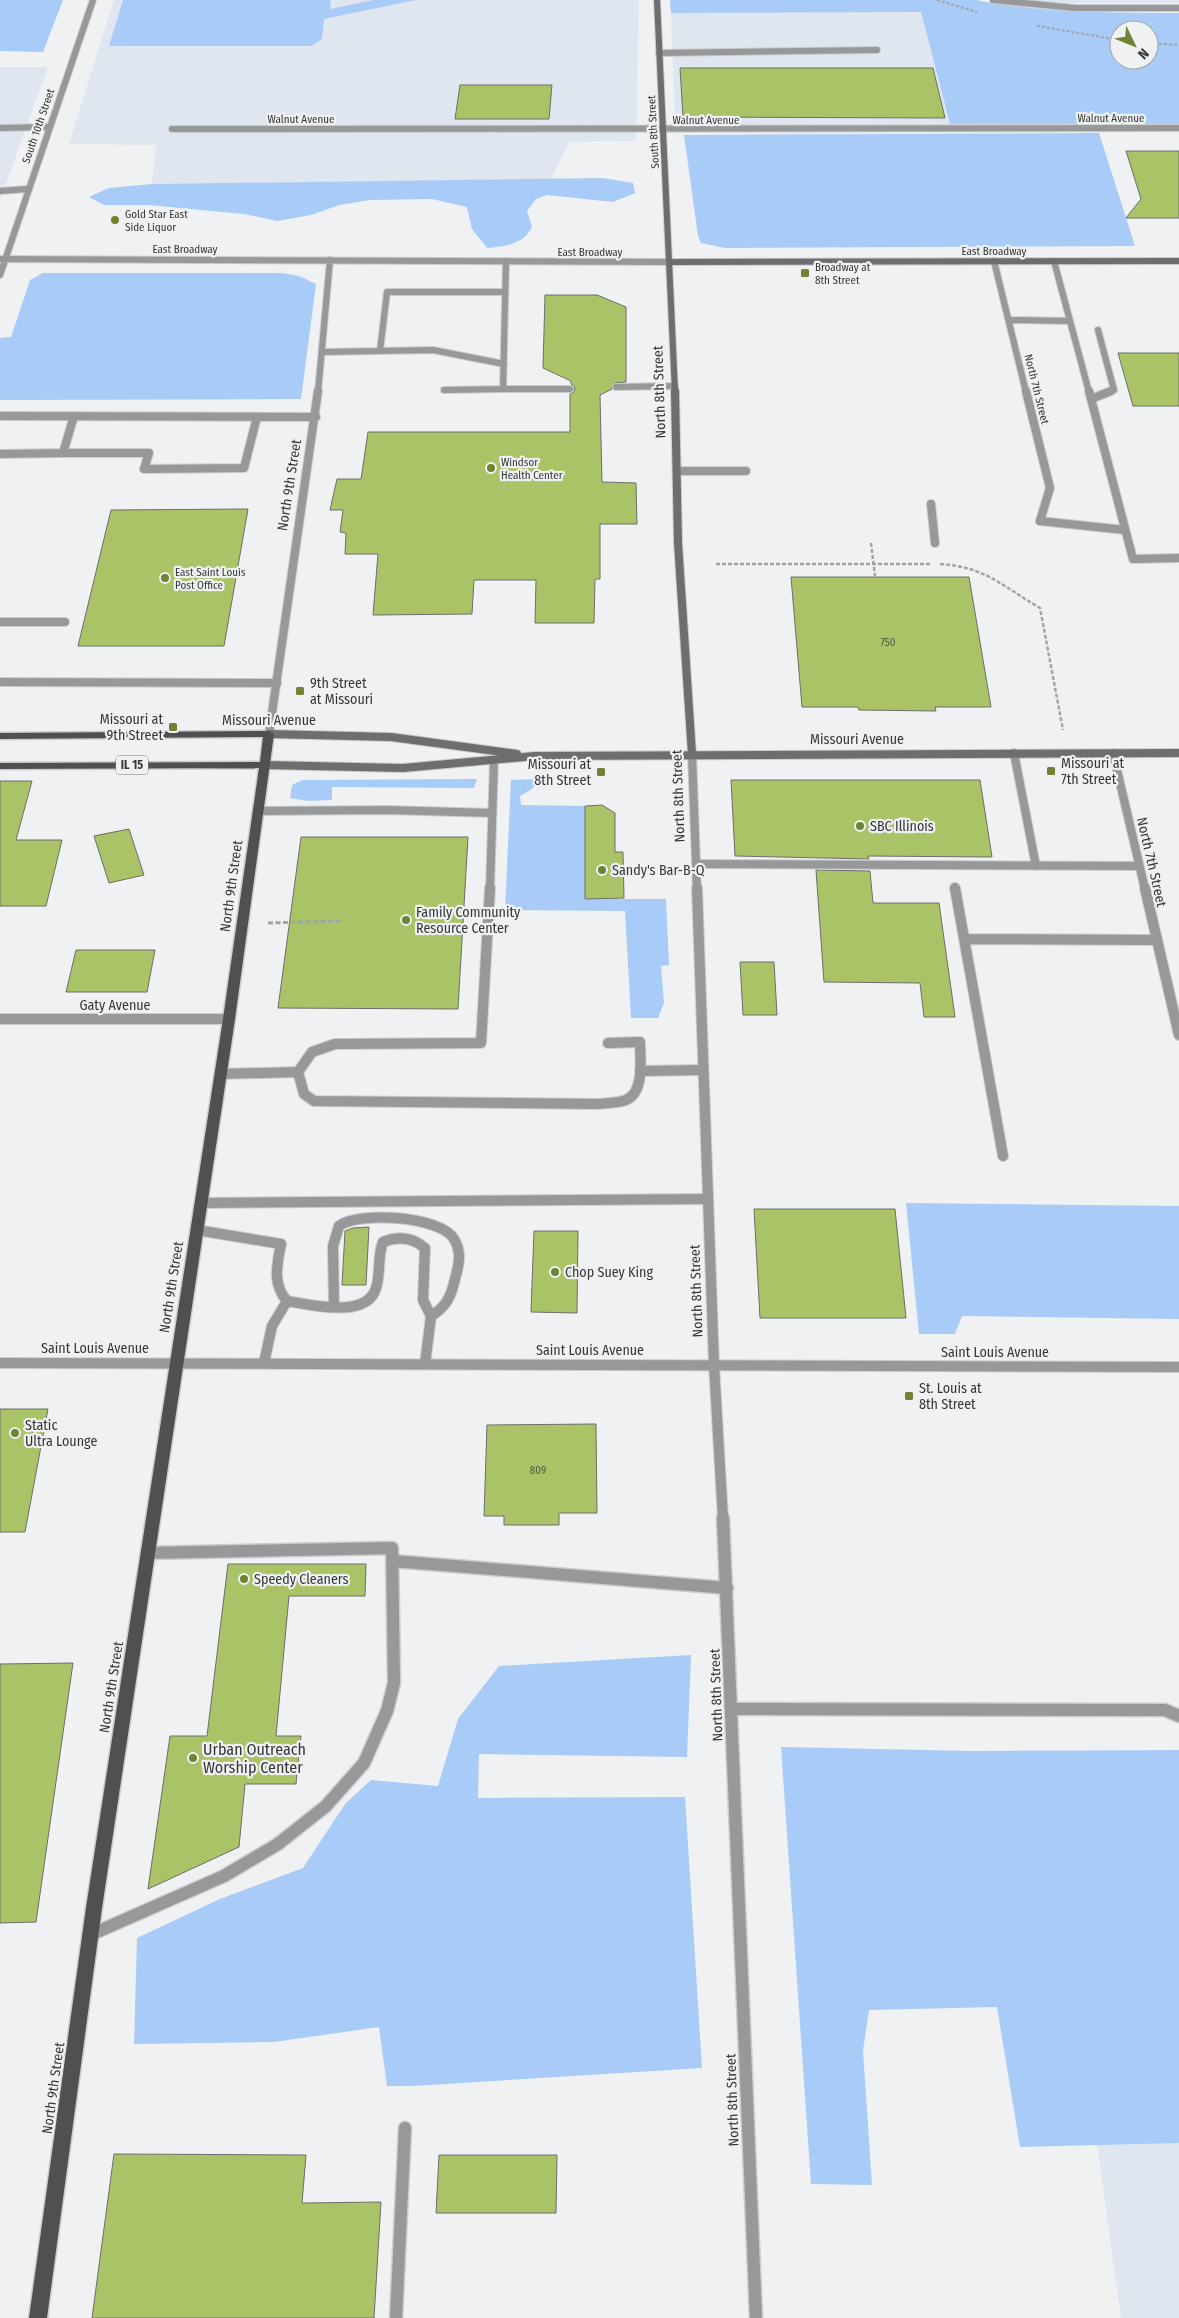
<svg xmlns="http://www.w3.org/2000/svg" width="1179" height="2318" font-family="'Fira Sans Condensed',sans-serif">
	<rect width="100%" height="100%" fill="#eff1f3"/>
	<path fill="#e0e6ef" d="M 114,0 L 639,0 L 636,141 L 569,142 L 551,179 L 152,184 L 156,145 L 69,144 Z
		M 1029,0 L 1179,0 L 1179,3 L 1048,3 Z
		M 921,12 L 950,124 L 675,125 L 671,13 Z
		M 0,67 L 48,67 L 0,200 Z
		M 1179,2143 L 1179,2318 L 1121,2318 L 1097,2144 Z"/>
	<path fill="#a8cbf8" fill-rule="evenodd" d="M 0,0 L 63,0 L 43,52 L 0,51 Z
		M 123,0 L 331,0 L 330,9 L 373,0 L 416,0 L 324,19 L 322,39 L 312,46 L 109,46 Z
		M 670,0 L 976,0 C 1043,13 1111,13 1179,13 L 1179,124 L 950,124 L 921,12 L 671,13 ZM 1119,30 L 1149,30 L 1149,60 L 1119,60 Z
		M 1099,133 L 1135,246 L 725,248 L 701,243 L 698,236 L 684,135 Z
		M 603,178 L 633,183 L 635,193 L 613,202 L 547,195 L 536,199 L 527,211 L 532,227 C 523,245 505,246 487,248 L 472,229 L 467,207 L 432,199 L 370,200 L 339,205 L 311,215 L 277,221 L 244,214 L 148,205 L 104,205 L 89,197 L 109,188 L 152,184 Z
		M 43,273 L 282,273 L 299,276 L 316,284 L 301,399 L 0,400 L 0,338 L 11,337 L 30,280 Z
		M 477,779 L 474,788 L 332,787 L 332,800 L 308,801 L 290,798 L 292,785 L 302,780 Z
		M 539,779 L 532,789 L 520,796 L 521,805 L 585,806 L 585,899 L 666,899 L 669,965 L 661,966 L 664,1003 L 658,1018 L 631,1018 L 625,911 L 505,910 L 511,780 Z
		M 906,1203 L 1179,1206 L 1179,1319 L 962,1316 L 955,1334 L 919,1334 Z
		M 691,1655 L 687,1757 L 479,1754 L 478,1798 L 685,1797 L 702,2068 L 413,2086 L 387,2086 L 379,2027 L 274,2042 L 134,2044 L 137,1938 L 220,1899 L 303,1868 L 345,1804 L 371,1780 L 438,1786 L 458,1719 L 499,1666 Z
		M 781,1747 L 973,1751 L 1179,1750 L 1179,2143 L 1020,2147 L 997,2007 L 869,2010 L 863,2051 L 872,2185 L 811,2184 Z"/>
	<path fill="#abc367" stroke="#6d6e6b" d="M 680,68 L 933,68 L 945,118 L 683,117 Z
		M 460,85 L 552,85 L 549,119 L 455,119 Z
		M 1126,151 L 1179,151 L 1179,218 L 1126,218 L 1141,199 Z
		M 545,295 L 597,295 L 626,307 L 626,382 L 614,383 L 612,389 L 600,395 L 602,482 L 636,483 L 637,524 L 600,524 L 600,579 L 595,579 L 594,623 L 535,623 L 536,580 L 474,580 L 472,614 L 373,615 L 378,554 L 345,554 L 346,533 L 340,532 L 343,510 L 330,510 L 337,479 L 361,479 L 368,432 L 570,432 L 570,394 L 574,392 L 575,387 L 571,384 L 571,381 L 543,368 Z
		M 1118,353 L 1179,353 L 1179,406 L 1133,406 Z
		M 248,509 L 224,646 L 78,646 L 111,510 Z
		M 791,577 L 969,577 L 991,707 L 935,707 L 936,711 L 859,710 L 858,707 L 802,707 Z
		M 731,780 L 980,780 L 992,857 L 868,856 L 869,859 L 735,856 Z
		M 0,781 L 32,781 L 16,840 L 62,840 L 46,906 L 0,906 Z
		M 602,805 L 615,813 L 615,852 L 623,852 L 624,898 L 585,899 L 585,806 Z
		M 129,829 L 144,875 L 109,883 L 94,836 Z
		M 301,837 L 468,837 L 458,1009 L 278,1008 Z
		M 816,870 L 870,871 L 873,903 L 939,903 L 955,1017 L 924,1017 L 920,983 L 824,982 Z
		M 76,950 L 155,950 L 147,992 L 66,992 Z
		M 740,962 L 774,962 L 777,1015 L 743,1015 Z
		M 754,1209 L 895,1209 L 906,1318 L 760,1318 Z
		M 369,1227 L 366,1285 L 342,1285 L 345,1231 L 353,1228 Z
		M 534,1231 L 578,1231 L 577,1313 L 531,1312 Z
		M 0,1409 L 48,1409 L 25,1532 L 0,1532 Z
		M 596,1424 L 597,1513 L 559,1513 L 559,1525 L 504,1525 L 504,1516 L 484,1516 L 487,1425 Z
		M 228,1564 L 366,1564 L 365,1596 L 289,1596 L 276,1736 L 301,1736 L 296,1784 L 245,1784 L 239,1847 L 148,1889 L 170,1736 L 207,1736 Z
		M 73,1663 L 36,1922 L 0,1923 L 0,1664 Z
		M 114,2154 L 306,2155 L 302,2203 L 381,2202 L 374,2318 L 92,2318 Z
		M 439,2155 L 557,2155 L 556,2213 L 436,2213 Z"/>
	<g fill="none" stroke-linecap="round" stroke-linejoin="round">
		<g stroke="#caccce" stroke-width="8">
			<path id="service-far3" d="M 659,53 L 877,50
				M 0,128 L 48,127
				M 0,191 L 28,189
				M 1054,261 L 1089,392
				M 1009,320 L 1070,321
				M 1098,330 L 1114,390 L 1108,392
				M 380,351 L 387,292 L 505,292
				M 322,352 L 433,350 L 504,364
				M 616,387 L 675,386
				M 503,389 L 570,389
				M 444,390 L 503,389 L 506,261"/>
		</g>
		<g stroke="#caccce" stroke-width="10">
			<path id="service-far2" d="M 1089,391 L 1133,559 L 1179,558
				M 1091,399 L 1111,391
				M 0,416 L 316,417
				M 74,416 L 63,453 L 149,453 L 144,469 L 244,468 L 257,417
				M 0,454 L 63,453
				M 677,471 L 746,471
				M 931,504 L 935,543
				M 1040,521 L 1125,530
				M 0,622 L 65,622
				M 0,682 L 277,683
				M 1014,753 L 1036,866
				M 257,811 L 387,810 L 492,813
				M 696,864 L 1139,866
				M 490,889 L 494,760"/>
		</g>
		<g stroke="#caccce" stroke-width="12">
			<path id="service-far1" d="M 955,888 L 1003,1156
				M 965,939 L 1157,940
				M 640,1071 L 703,1070
				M 298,1072 L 304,1094 L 314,1101 L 599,1104 C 607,1103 619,1103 626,1100 C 645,1092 640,1059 640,1042 L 608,1043
				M 220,1074 L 298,1072 L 312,1052 L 335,1044 L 481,1043 L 490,888
				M 201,1203 L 707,1199
				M 197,1230 L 281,1244 C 277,1265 272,1284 287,1301 C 311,1305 367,1319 376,1288 C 381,1273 377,1257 383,1242 C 398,1236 412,1237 425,1248 L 423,1300 L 431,1316 L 425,1364
				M 334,1307 L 333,1246 L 339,1226 C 358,1211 441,1216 454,1239 C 462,1252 459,1265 455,1279 C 451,1297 446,1307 431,1316
				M 264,1363 L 272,1326 L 287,1301"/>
		</g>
		<g stroke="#caccce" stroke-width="15">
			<path id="service" d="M 393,1561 L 727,1588
				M 731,1709 L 1165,1710 L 1179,1716
				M 90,1935 L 224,1876 L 278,1844 L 326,1806 L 364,1763 L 387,1711 L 394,1683 L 392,1548 L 147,1553
				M 396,2318 L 405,2128"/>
		</g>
		<g stroke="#caccce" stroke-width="8">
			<path id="minor-far3" d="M 993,0 L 1075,8 L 1179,8
				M 172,129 L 1179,128
				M 994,261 L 1026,392"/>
		</g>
		<g stroke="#caccce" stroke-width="10">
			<path id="minor-far2" d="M 1026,391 L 1050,488 L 1040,521
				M 1113,753 L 1145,889
				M 692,754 L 697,889"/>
		</g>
		<g stroke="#caccce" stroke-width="12">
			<path id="minor-far1" d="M 697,888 L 714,1365 L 723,1519
				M 1145,888 L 1179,1035
				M 0,1019 L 229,1019"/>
		</g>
		<g stroke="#caccce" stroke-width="15">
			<path id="minor" d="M 723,1518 L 756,2318"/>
		</g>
		<g stroke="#caccce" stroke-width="8">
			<path id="tertiary-far2" d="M 0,259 L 670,262
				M 0,275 L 93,0
				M 318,392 L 330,260"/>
		</g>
		<g stroke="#caccce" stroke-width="10">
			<path id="tertiary-far1" d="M 269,734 L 318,391"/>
		</g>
		<g stroke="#caccce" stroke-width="12">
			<path id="tertiary" d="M 0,1363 L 1179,1367"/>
		</g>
		<g stroke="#caccce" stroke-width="8">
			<path id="secondary-far1" d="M 657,0 L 675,392
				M 670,262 L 1179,261"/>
		</g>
		<g stroke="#caccce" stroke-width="10">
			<path id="secondary" d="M 675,391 L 678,543 L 692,754
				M 269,734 L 391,737 L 517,754
				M 264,765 L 403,768 L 535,756 L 1179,753"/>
		</g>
		<g stroke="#caccce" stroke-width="3">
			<path id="primary" d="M 269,731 L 274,734 L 235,1019 L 102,1908 L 47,2318 L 29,2318 L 86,1908 L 223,1019 L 259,768 L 0,769 L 0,763 L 260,762 L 263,737 L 0,739 L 0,733 Z"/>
		</g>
		<path stroke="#a3a4a6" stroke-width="2" stroke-dasharray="3 2" stroke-linecap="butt" d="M 937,0 L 977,12
			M 1037,26 L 1119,40
			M 1149,43 L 1179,45"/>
		<path stroke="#a3a4a6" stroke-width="2.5" stroke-dasharray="4 2" stroke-linecap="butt" d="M 871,543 L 875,576
			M 716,564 L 931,564
			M 940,564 C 986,567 1002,586 1040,608 L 1063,730"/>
		<path stroke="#a3a4a6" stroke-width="3" stroke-dasharray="5 2.5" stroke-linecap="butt" d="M 268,923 L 342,921"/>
		<use href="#service-far3" stroke="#979899" stroke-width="6"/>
		<use href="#service-far2" stroke="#979899" stroke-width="8"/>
		<use href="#service-far1" stroke="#979899" stroke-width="10"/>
		<use href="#service" stroke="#979899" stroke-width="12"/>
		<use href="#minor-far3" stroke="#979899" stroke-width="6"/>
		<use href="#minor-far2" stroke="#979899" stroke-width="8"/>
		<use href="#minor-far1" stroke="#979899" stroke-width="10"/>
		<use href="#minor" stroke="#979899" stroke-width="12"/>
		<use href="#tertiary-far2" stroke="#979899" stroke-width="6"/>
		<use href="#tertiary-far1" stroke="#979899" stroke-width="8"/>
		<use href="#tertiary" stroke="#979899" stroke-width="10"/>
		<use href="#secondary-far1" stroke="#6d6e6f" stroke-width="6"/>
		<use href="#secondary" stroke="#6d6e6f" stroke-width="8"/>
		<use href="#primary" fill="#4f5052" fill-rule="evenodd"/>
	</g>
	<g fill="#708334" stroke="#eff1f3" stroke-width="2">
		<circle cx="115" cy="220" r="5"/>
		<rect x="800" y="268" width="10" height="10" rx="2.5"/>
		<circle cx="491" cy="468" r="5"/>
		<circle cx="165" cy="578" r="5"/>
		<rect x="295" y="686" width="10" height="10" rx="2.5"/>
		<rect x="168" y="722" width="10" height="10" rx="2.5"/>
		<rect x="1046" y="766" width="10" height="10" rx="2.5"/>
		<rect x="596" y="767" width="10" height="10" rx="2.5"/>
		<circle cx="860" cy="826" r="5"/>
		<circle cx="602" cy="870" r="5"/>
		<circle cx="406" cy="920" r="5"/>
		<circle cx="555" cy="1272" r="5"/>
		<rect x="904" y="1391" width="10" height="10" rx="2.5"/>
		<circle cx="15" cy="1433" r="5"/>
		<circle cx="244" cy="1579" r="5"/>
		<circle cx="193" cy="1758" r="5"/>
	</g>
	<g text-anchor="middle" stroke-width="4.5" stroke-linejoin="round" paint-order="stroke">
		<g font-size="11" fill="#363738" stroke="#eff1f3">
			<text x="1111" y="122">Walnut Avenue</text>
			<text x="301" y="123">Walnut Avenue</text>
			<text x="706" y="124">Walnut Avenue</text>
			<text transform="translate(38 126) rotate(-71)" y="4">South 10th Street</text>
			<text transform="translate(653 132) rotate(-93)" y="4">South 8th Street</text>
			<text x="185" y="253">East Broadway</text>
			<text x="994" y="255">East Broadway</text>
			<text x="590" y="256">East Broadway</text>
			<text transform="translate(1037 389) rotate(76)" y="4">North 7th Street</text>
		</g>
		<g font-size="11" fill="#363738" stroke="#eff1f3" text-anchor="start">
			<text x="125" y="218">Gold Star East<tspan x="125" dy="13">Side Liquor</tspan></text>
			<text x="815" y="271">Broadway at<tspan x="815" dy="13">8th Street</tspan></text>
			<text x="501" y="466">Windsor<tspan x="501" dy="13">Health Center</tspan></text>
			<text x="175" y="576">East Saint Louis<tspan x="175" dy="13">Post Office</tspan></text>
		</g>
		<g font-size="11" fill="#535a44">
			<text x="888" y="646">750</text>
			<text x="538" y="1474">809</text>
		</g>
		<rect fill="#eff1f3" stroke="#6e6f70" stroke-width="1" x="116" y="755.5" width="32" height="19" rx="4"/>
		<g font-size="12" font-weight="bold" fill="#363738">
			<text x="132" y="769">IL 15</text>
		</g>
		<g font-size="14" fill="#363738" stroke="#eff1f3">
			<text transform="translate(659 392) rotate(-92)" y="5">North 8th Street</text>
			<text transform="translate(289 485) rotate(-81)" y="5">North 9th Street</text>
			<text x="269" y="725">Missouri Avenue</text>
			<text x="857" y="744">Missouri Avenue</text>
			<text transform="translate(678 796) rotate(-92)" y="5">North 8th Street</text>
			<text transform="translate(1152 862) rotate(77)" y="5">North 7th Street</text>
			<text transform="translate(231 886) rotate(-82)" y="5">North 9th Street</text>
			<text x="115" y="1010">Gaty Avenue</text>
			<text transform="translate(171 1287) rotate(-81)" y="5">North 9th Street</text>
			<text transform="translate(696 1291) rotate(-92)" y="5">North 8th Street</text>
			<text x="95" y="1353">Saint Louis Avenue</text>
			<text x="590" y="1355">Saint Louis Avenue</text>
			<text x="995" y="1357">Saint Louis Avenue</text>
			<text transform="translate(111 1687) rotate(-81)" y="5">North 9th Street</text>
			<text transform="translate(716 1695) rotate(-92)" y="5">North 8th Street</text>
			<text transform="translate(53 2088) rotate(-82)" y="5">North 9th Street</text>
			<text transform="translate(732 2100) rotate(-92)" y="5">North 8th Street</text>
		</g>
		<g font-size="14" fill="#363738" stroke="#eff1f3" text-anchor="start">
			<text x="310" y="688">9th Street<tspan x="310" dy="16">at Missouri</tspan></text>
			<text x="163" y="724" text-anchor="end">Missouri at<tspan x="163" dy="16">9th Street</tspan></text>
			<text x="1061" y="768">Missouri at<tspan x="1061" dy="16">7th Street</tspan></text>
			<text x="591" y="769" text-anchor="end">Missouri at<tspan x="591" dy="16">8th Street</tspan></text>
			<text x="870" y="831">SBC Illinois</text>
			<text x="612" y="875">Sandy's Bar-B-Q</text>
			<text x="416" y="917">Family Community<tspan x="416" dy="16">Resource Center</tspan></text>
			<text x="565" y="1277">Chop Suey King</text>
			<text x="919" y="1393">St. Louis at<tspan x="919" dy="16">8th Street</tspan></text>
			<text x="25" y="1430">Static<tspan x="25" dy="16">Ultra Lounge</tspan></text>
			<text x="254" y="1584">Speedy Cleaners</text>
		</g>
		<g font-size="16" fill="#363738" stroke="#eff1f3" text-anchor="start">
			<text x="203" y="1755">Urban Outreach<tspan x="203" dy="18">Worship Center</tspan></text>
		</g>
	</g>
	<g transform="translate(1134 45) rotate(133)"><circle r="24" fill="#eff1f3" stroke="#a5a7a8"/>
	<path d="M0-4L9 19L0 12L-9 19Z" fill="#708334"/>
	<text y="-8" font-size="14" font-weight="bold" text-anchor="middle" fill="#363738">N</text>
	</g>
</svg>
